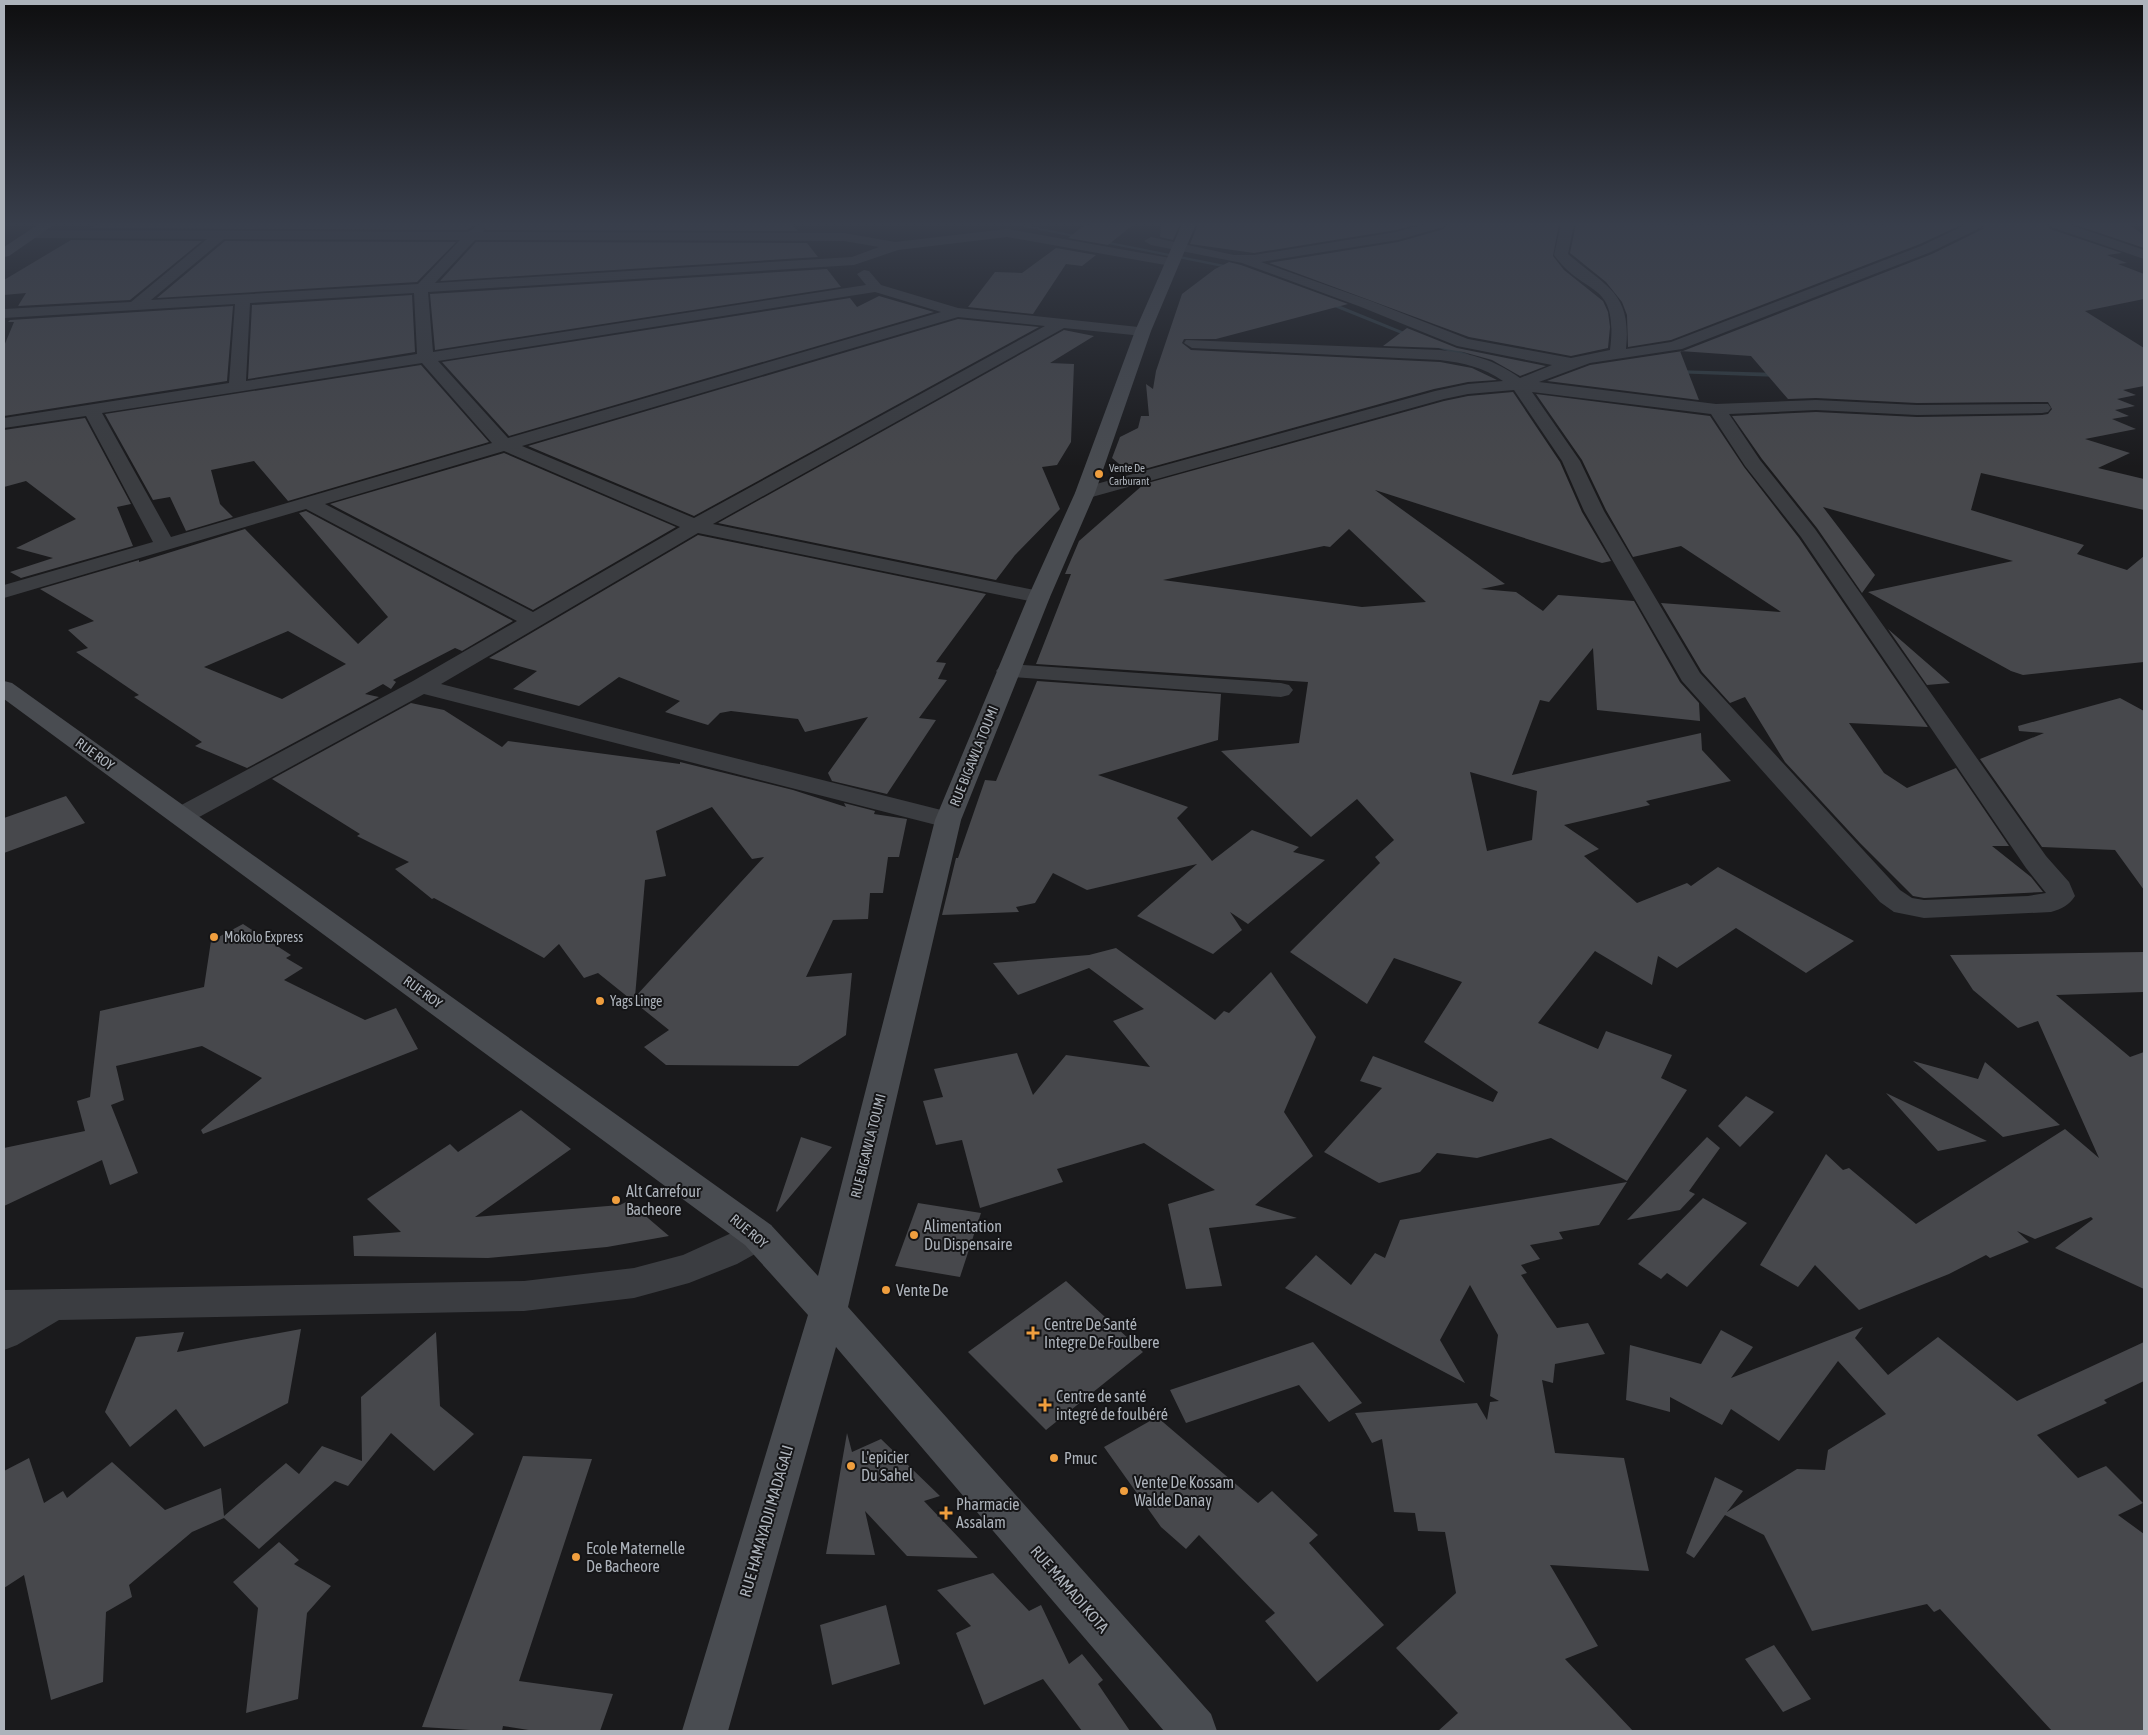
<svg xmlns="http://www.w3.org/2000/svg" width="2148" height="1735" font-family="'Asap Condensed',sans-serif">
	<rect width="100%" height="100%" fill="#1a1a1c"/>
	<g fill="none" stroke-linecap="round" stroke-linejoin="round">
		<path fill="#303b40" fill-rule="evenodd" d="M 1010,224 L 1020,224 L 1240,268 L 1237,270 Z
			M 1322,300 L 1326,300 L 1419,338 L 1414,339 L 1322,302 Z
			M 1431,342 L 1468,354 L 1469,355 L 1466,357 L 1429,345 L 1429,343 Z
			M 1673,370 L 1782,373 L 1785,375 L 1782,377 L 1671,373 L 1670,372 Z"/>
	</g>
	<path fill="#47484c" fill-rule="evenodd" d="M 99,224 L 476,224 L 467,230 L 90,228 Z
		M 482,224 L 792,224 L 798,231 L 486,230 Z
		M 1086,224 L 1090,226 L 1094,224 L 1134,224 L 1108,245 L 1068,238 Z
		M 1161,224 L 1180,224 L 1173,240 L 1160,237 Z
		M 1198,224 L 1419,224 L 1396,230 L 1254,253 L 1190,244 Z
		M 1447,224 L 1559,224 L 1553,256 L 1564,270 L 1603,301 L 1608,312 L 1610,327 L 1608,348 L 1571,356 L 1469,337 L 1269,263 L 1398,242 L 1444,229 Z
		M 1576,224 L 1790,225 L 1963,224 L 1920,244 L 1671,340 L 1628,347 L 1627,315 L 1622,302 L 1606,282 L 1570,253 Z
		M 1985,224 L 2047,224 L 2050,229 L 2122,253 L 2107,255 L 2127,263 L 2118,264 L 2144,274 L 2144,299 L 2085,311 L 2144,348 L 2144,386 L 2123,390 L 2136,395 L 2117,399 L 2135,406 L 2115,410 L 2129,416 L 2112,419 L 2136,429 L 2085,439 L 2130,453 L 2098,468 L 2144,479 L 2144,510 L 1981,473 L 1971,510 L 2084,545 L 2077,554 L 2127,570 L 2144,556 L 2144,662 L 2023,675 L 2011,671 L 1868,592 L 2013,561 L 1823,507 L 1875,575 L 1862,593 L 1817,528 L 1762,459 L 1732,416 L 1816,412 L 1917,417 L 2042,415 L 2048,414 L 2052,409 L 2048,402 L 1917,403 L 1816,398 L 1788,399 L 1751,356 L 1680,351 L 1699,400 L 1547,381 L 1590,365 L 1683,351 L 1932,254 L 1983,229 Z
		M 2073,224 L 2128,224 L 2144,235 L 2144,248 Z
		M 71,240 L 202,241 L 130,300 L 18,306 L 26,293 L 4,295 L 4,280 Z
		M 225,241 L 456,242 L 417,282 L 157,298 Z
		M 476,242 L 807,243 L 818,257 L 440,281 Z
		M 1056,248 L 1096,255 L 1082,266 L 1066,264 L 1033,314 L 968,307 L 995,272 L 1022,273 Z
		M 1229,262 L 1241,265 L 1348,304 L 1216,339 L 1184,339 L 1182,343 L 1191,350 L 1440,362 L 1472,368 L 1497,380 L 1468,382 L 1434,389 L 1130,473 L 1112,458 L 1120,437 L 1138,428 L 1141,416 L 1149,416 L 1146,384 L 1153,389 L 1156,371 L 1182,294 L 1215,269 Z
		M 827,269 L 841,287 L 435,350 L 430,294 Z
		M 412,295 L 415,352 L 248,379 L 252,305 Z
		M 879,296 L 934,312 L 509,436 L 442,362 L 850,298 L 857,307 Z
		M 233,306 L 227,381 L 4,416 L 4,346 L 14,322 L 8,322 L 10,320 Z
		M 958,319 L 1039,327 L 694,516 L 528,446 Z
		M 1407,328 L 1457,348 L 1546,366 L 1520,376 L 1492,360 L 1463,352 L 1440,348 L 1383,346 Z
		M 1064,330 L 1094,336 L 1050,363 L 1074,364 L 1071,442 L 1057,465 L 1042,467 L 1060,509 L 1015,555 L 996,580 L 718,523 Z
		M 421,365 L 489,442 L 288,501 L 254,461 L 211,470 L 220,504 L 233,517 L 186,531 L 170,497 L 153,500 L 105,414 Z
		M 1513,392 L 1560,462 L 1582,512 L 1611,561 L 1602,563 L 1375,490 L 1505,584 L 1481,589 L 1516,592 L 1543,611 L 1558,595 L 1634,601 L 1680,682 L 1699,703 L 1700,721 L 1597,710 L 1593,648 L 1549,702 L 1540,700 L 1512,775 L 1701,733 L 1702,750 L 1731,781 L 1646,801 L 1650,805 L 1564,825 L 1599,849 L 1584,856 L 1637,903 L 1687,883 L 1691,886 L 1718,867 L 1854,941 L 1806,973 L 1736,928 L 1677,968 L 1658,956 L 1652,985 L 1595,951 L 1538,1023 L 1598,1049 L 1606,1031 L 1672,1055 L 1661,1078 L 1687,1090 L 1627,1181 L 1551,1138 L 1477,1158 L 1437,1153 L 1420,1172 L 1379,1183 L 1324,1152 L 1382,1088 L 1360,1081 L 1373,1056 L 1493,1102 L 1498,1092 L 1424,1042 L 1462,982 L 1394,958 L 1367,1004 L 1290,952 L 1380,863 L 1375,857 L 1394,840 L 1357,799 L 1311,837 L 1221,751 L 1299,743 L 1308,682 L 1036,664 L 1071,574 L 1065,574 L 1079,541 L 1144,484 L 1444,401 L 1468,396 ZM 1349,529 L 1426,602 L 1362,607 L 1163,580 L 1324,546 L 1330,547 ZM 1470,772 L 1537,791 L 1532,840 L 1487,851 Z
		M 1536,394 L 1710,416 L 1744,467 L 1799,538 L 1928,727 L 1849,723 L 1884,773 L 1907,788 L 1956,768 L 2009,846 L 1992,846 L 2031,877 L 2043,892 L 1924,898 L 1913,896 L 1860,843 L 1785,762 L 1745,697 L 1730,703 L 1702,672 L 1661,603 L 1781,612 L 1681,546 L 1633,557 L 1606,510 L 1582,460 Z
		M 85,418 L 131,504 L 117,507 L 133,546 L 21,578 L 10,572 L 53,558 L 16,548 L 76,519 L 26,481 L 4,487 L 4,430 Z
		M 504,453 L 676,527 L 533,610 L 330,504 Z
		M 306,511 L 513,621 L 462,651 L 455,648 L 393,680 L 396,682 L 391,689 L 383,684 L 365,694 L 379,697 L 247,768 L 195,746 L 202,742 L 134,697 L 139,695 L 76,652 L 88,648 L 68,630 L 94,621 L 40,589 L 139,560 L 139,562 L 245,529 L 358,644 L 388,617 L 299,513 ZM 288,631 L 346,664 L 282,699 L 204,667 Z
		M 698,535 L 986,594 L 936,662 L 946,663 L 938,679 L 947,680 L 919,718 L 936,720 L 887,794 L 832,781 L 828,773 L 868,717 L 805,732 L 798,719 L 731,711 L 720,713 L 708,725 L 665,712 L 680,701 L 619,677 L 579,706 L 513,689 L 537,671 L 489,658 Z
		M 1888,629 L 1950,683 L 1927,685 Z
		M 1037,681 L 1221,694 L 1218,740 L 1098,775 L 1188,807 L 1177,818 L 1212,861 L 1252,830 L 1299,847 L 1293,852 L 1325,860 L 1248,924 L 1230,912 L 1242,930 L 1213,954 L 1137,916 L 1197,864 L 1087,890 L 1053,873 L 1035,903 L 1016,907 L 1019,912 L 942,915 L 956,858 L 958,858 L 985,780 L 996,781 Z
		M 2120,698 L 2144,711 L 2144,890 L 2115,850 L 2042,847 L 1980,759 L 2044,733 L 2019,731 L 2018,726 Z
		M 411,703 L 444,710 L 502,747 L 508,741 L 680,764 L 680,762 L 793,790 L 846,807 L 844,803 L 875,811 L 874,814 L 907,819 L 899,857 L 888,857 L 883,893 L 870,893 L 868,919 L 833,920 L 806,977 L 852,973 L 846,1035 L 798,1066 L 666,1065 L 644,1047 L 669,1030 L 598,973 L 584,978 L 559,944 L 544,958 L 434,898 L 432,899 L 395,869 L 409,862 L 357,836 L 360,834 L 272,779 ZM 712,807 L 752,859 L 764,857 L 635,997 L 645,880 L 666,876 L 656,831 Z
		M 66,796 L 85,823 L 4,853 L 4,818 Z
		M 243,924 L 291,955 L 286,958 L 303,968 L 284,980 L 365,1020 L 396,1008 L 418,1049 L 203,1134 L 201,1130 L 262,1078 L 202,1046 L 116,1066 L 124,1100 L 111,1105 L 138,1173 L 110,1185 L 102,1160 L 4,1206 L 4,1148 L 85,1131 L 77,1101 L 90,1097 L 100,1011 L 204,987 L 211,941 Z
		M 1116,948 L 1215,1020 L 1224,1011 L 1229,1013 L 1271,972 L 1316,1037 L 1284,1112 L 1313,1156 L 1255,1205 L 1297,1218 L 1209,1228 L 1222,1286 L 1186,1289 L 1168,1204 L 1215,1190 L 1144,1143 L 1057,1169 L 1063,1182 L 980,1208 L 962,1140 L 936,1145 L 923,1101 L 943,1097 L 934,1069 L 1017,1053 L 1033,1095 L 1066,1055 L 1150,1067 L 1113,1021 L 1144,1009 L 1089,968 L 1018,995 L 993,963 L 1089,955 Z
		M 2144,952 L 2144,992 L 2056,995 L 2130,1057 L 2144,1052 L 2144,1289 L 2055,1248 L 2093,1219 L 2091,1217 L 2035,1239 L 2017,1231 L 2029,1242 L 1990,1258 L 1986,1255 L 1949,1274 L 1859,1310 L 1815,1265 L 1798,1287 L 1760,1265 L 1826,1154 L 1843,1170 L 1849,1168 L 1916,1224 L 2065,1129 L 2099,1158 L 2038,1021 L 2018,1028 L 1973,990 L 1950,955 Z
		M 1913,1061 L 1978,1079 L 1985,1062 L 2060,1125 L 2003,1137 Z
		M 1886,1093 L 1987,1141 L 1938,1151 Z
		M 1746,1096 L 1774,1112 L 1740,1147 L 1718,1126 Z
		M 521,1110 L 571,1149 L 475,1217 L 620,1205 L 628,1201 L 669,1236 L 607,1247 L 488,1258 L 354,1256 L 353,1236 L 401,1232 L 367,1199 L 450,1144 L 458,1152 Z
		M 801,1137 L 832,1147 L 777,1212 L 776,1211 Z
		M 1707,1137 L 1720,1148 L 1689,1191 L 1695,1194 L 1680,1210 L 1627,1220 Z
		M 1627,1182 L 1599,1225 L 1559,1232 L 1563,1239 L 1530,1245 L 1540,1259 L 1521,1265 L 1527,1273 L 1521,1275 L 1557,1328 L 1588,1323 L 1605,1354 L 1555,1364 L 1553,1383 L 1542,1380 L 1555,1453 L 1624,1458 L 1649,1571 L 1550,1565 L 1598,1646 L 1565,1659 L 1633,1731 L 1438,1731 L 1458,1713 L 1396,1648 L 1456,1593 L 1445,1532 L 1418,1531 L 1415,1513 L 1394,1512 L 1382,1439 L 1372,1443 L 1355,1413 L 1477,1403 L 1487,1420 L 1490,1402 L 1499,1401 L 1490,1396 L 1498,1335 L 1470,1285 L 1440,1340 L 1465,1383 L 1285,1288 L 1316,1255 L 1351,1285 L 1375,1253 L 1385,1258 L 1400,1220 Z
		M 1703,1198 L 1747,1223 L 1687,1287 L 1667,1273 L 1661,1279 L 1638,1264 Z
		M 918,1203 L 981,1213 L 960,1277 L 895,1266 Z
		M 1066,1281 L 1143,1352 L 1046,1430 L 968,1352 Z
		M 1863,1327 L 1855,1338 L 1888,1375 L 1938,1337 L 2017,1401 L 2144,1342 L 2144,1381 L 2104,1400 L 2107,1403 L 2037,1435 L 2078,1478 L 2106,1466 L 2143,1503 L 2118,1515 L 2144,1534 L 2144,1731 L 2052,1731 L 1940,1609 L 1934,1612 L 1927,1604 L 1812,1631 L 1764,1535 L 1725,1515 L 1694,1558 L 1686,1553 L 1715,1477 L 1743,1491 L 1727,1512 L 1797,1469 L 1825,1470 L 1828,1450 L 1886,1414 L 1838,1361 L 1779,1441 L 1731,1409 L 1722,1425 L 1670,1397 L 1670,1412 L 1626,1400 L 1630,1345 L 1701,1364 L 1721,1330 L 1753,1347 L 1731,1378 Z
		M 301,1329 L 288,1403 L 204,1447 L 176,1409 L 130,1447 L 105,1412 L 136,1337 L 184,1332 L 177,1352 Z
		M 436,1332 L 440,1406 L 474,1434 L 434,1471 L 391,1433 L 348,1486 L 335,1481 L 259,1549 L 224,1518 L 192,1532 L 129,1585 L 132,1597 L 106,1612 L 103,1682 L 51,1700 L 24,1575 L 4,1588 L 4,1471 L 29,1458 L 44,1503 L 63,1491 L 67,1498 L 112,1462 L 165,1510 L 221,1488 L 224,1516 L 286,1463 L 299,1474 L 322,1446 L 362,1461 L 361,1397 Z
		M 1313,1342 L 1362,1403 L 1329,1422 L 1299,1385 L 1186,1423 L 1170,1390 Z
		M 1157,1417 L 1258,1503 L 1272,1491 L 1318,1535 L 1309,1543 L 1384,1625 L 1317,1682 L 1265,1621 L 1275,1613 L 1199,1535 L 1186,1549 L 1161,1527 L 1104,1447 Z
		M 847,1433 L 852,1452 L 881,1439 L 940,1496 L 924,1501 L 978,1558 L 907,1556 L 865,1511 L 875,1555 L 826,1554 Z
		M 523,1456 L 592,1459 L 519,1681 L 613,1694 L 600,1731 L 535,1731 L 503,1726 L 502,1731 L 486,1731 L 422,1727 Z
		M 279,1542 L 299,1560 L 294,1564 L 331,1586 L 307,1613 L 298,1699 L 246,1713 L 258,1608 L 233,1582 Z
		M 993,1573 L 1029,1611 L 1041,1605 L 1069,1664 L 1082,1654 L 1103,1680 L 1098,1684 L 1130,1731 L 1082,1731 L 1043,1679 L 984,1705 L 956,1633 L 971,1626 L 937,1590 Z
		M 886,1605 L 900,1664 L 832,1685 L 820,1625 Z
		M 1774,1645 L 1811,1699 L 1783,1712 L 1745,1659 Z"/>
	<g fill="none" stroke-linecap="round" stroke-linejoin="round">
		<path fill="#3b3d41" fill-rule="evenodd" d="M 1425,224 L 1445,224 L 1443,227 L 1398,240 L 1261,262 L 1371,301 L 1468,339 L 1571,358 L 1610,350 C 1619,279 1585,298 1554,255 L 1561,224 L 1574,224 L 1568,254 C 1606,287 1632,292 1626,349 L 1671,342 L 1921,246 L 1967,224 L 1983,224 L 1982,227 L 1931,252 L 1682,349 L 1590,363 L 1539,382 L 1716,404 L 1816,400 L 1917,405 L 2048,404 L 2051,408 L 2048,412 L 2042,413 L 1917,415 L 1816,410 L 1729,414 L 1760,460 L 1815,529 L 2046,856 L 2069,882 L 2075,896 C 2069,905 2062,909 2051,912 L 1924,918 L 1894,912 L 1880,902 L 1682,681 L 1584,511 L 1562,461 L 1514,390 L 1468,394 L 1444,399 L 1092,497 L 1078,497 L 1075,493 L 1078,489 L 1435,391 L 1468,384 L 1503,381 C 1483,367 1464,363 1440,360 L 1192,348 L 1184,343 L 1186,340 L 1440,350 C 1473,354 1493,359 1520,378 L 1552,365 L 1457,346 L 1361,307 L 1242,263 L 1151,245 L 1144,241 L 1151,237 L 1234,255 L 1254,255 L 1396,232 ZM 1532,392 L 1711,414 L 1745,466 L 1801,537 L 2026,868 L 2046,893 L 2028,896 L 1924,900 L 1912,898 L 1900,890 L 1700,673 L 1604,511 L 1580,461 Z
			M 2049,224 L 2068,224 L 2144,250 L 2144,259 L 2051,227 Z
			M 478,225 L 483,226 L 485,229 L 483,232 L 844,233 L 895,242 L 1007,229 L 1176,259 L 1178,262 L 1176,265 L 1171,266 L 1007,237 L 898,250 L 854,265 L 428,292 L 433,352 L 866,285 L 857,274 L 864,270 L 869,271 L 881,285 L 958,308 L 1148,328 L 1151,331 L 1143,336 L 1064,328 L 713,524 L 1039,591 L 1047,592 L 1050,597 L 1047,602 L 1039,603 L 698,533 L 441,684 L 957,814 L 961,820 L 957,826 L 948,828 L 424,694 L 190,822 L 181,824 L 172,822 L 168,816 L 172,810 L 413,681 L 517,621 L 306,509 L 4,598 L 4,585 L 153,542 L 86,416 L 4,428 L 4,418 L 229,383 L 235,304 L 4,318 L 4,309 L 131,302 L 207,239 L 33,238 L 26,234 L 33,230 L 468,232 ZM 224,239 L 460,240 L 418,284 L 151,300 ZM 475,240 L 844,241 L 879,247 L 852,257 L 435,283 ZM 875,292 L 941,312 L 508,438 L 438,361 ZM 414,293 L 417,354 L 246,381 L 250,303 ZM 958,317 L 1045,326 L 694,518 L 522,446 ZM 422,363 L 492,443 L 171,537 L 102,413 ZM 504,451 L 680,527 L 533,612 L 325,504 Z
			M 1008,664 L 1281,683 L 1289,685 L 1293,690 L 1289,695 L 1281,697 L 1000,676 L 996,671 L 1000,666 Z
			M 758,1221 L 771,1225 L 776,1235 L 771,1245 L 737,1264 L 689,1283 L 634,1298 L 524,1311 L 59,1320 L 17,1345 L 4,1350 L 4,1290 L 524,1281 L 634,1268 L 683,1255 Z"/>
		<path fill="#494c51" fill-rule="evenodd" d="M 39,224 L 55,224 L 9,256 L 4,257 L 4,247 Z
			M 1182,224 L 1196,224 L 1151,331 L 1095,493 L 1050,597 L 961,820 L 848,1307 L 1211,1714 L 1217,1731 L 1164,1731 L 836,1347 L 728,1731 L 682,1731 L 808,1315 L 745,1245 L 4,699 L 4,681 L 12,683 L 771,1225 L 818,1276 L 935,820 L 1028,597 L 1075,493 L 1135,331 Z"/>
	</g>
	<linearGradient id="sky" x2="0" y2="1"><stop stop-color="#0e0e0f"/><stop offset="0.48" stop-color="#383e4b"/><stop offset="1" stop-color="#383e4b" stop-opacity="0"/></linearGradient>
	<rect width="2148" height="467" fill="url(#sky)"/>
	<g fill="#ef9e3e" stroke="#151517" stroke-width="2">
		<circle cx="1099" cy="474" r="5"/>
		<circle cx="214" cy="937" r="5"/>
		<circle cx="600" cy="1001" r="5"/>
		<circle cx="616" cy="1200" r="5"/>
		<circle cx="914" cy="1235" r="5"/>
		<circle cx="886" cy="1290" r="5"/>
		<path d="M1030.5 1325.5h5v5h5v5h-5v5h-5v-5h-5v-5h5z"/>
		<path d="M1042.5 1397.5h5v5h5v5h-5v5h-5v-5h-5v-5h5z"/>
		<circle cx="1054" cy="1458" r="5"/>
		<circle cx="851" cy="1466" r="5"/>
		<circle cx="1124" cy="1491" r="5"/>
		<path d="M943.5 1505.5h5v5h5v5h-5v5h-5v-5h-5v-5h5z"/>
		<circle cx="576" cy="1557" r="5"/>
	</g>
	<g text-anchor="middle" stroke-width="4" stroke-linejoin="round" paint-order="stroke">
		<g font-size="11" fill="#adb3bb" stroke="#151517" text-anchor="start">
			<text x="1109" y="472">Vente De<tspan x="1109" dy="13">Carburant</tspan></text>
		</g>
		<g font-size="14" fill="#adb3bb" stroke="#151517">
			<text transform="translate(95 754) rotate(36)" y="5">RUE ROY</text>
			<text transform="translate(974 756) rotate(-68)" y="5">RUE BIGAWLA TOUMI</text>
			<text transform="translate(423 992) rotate(36)" y="5">RUE ROY</text>
			<text transform="translate(868 1146) rotate(-76)" y="5">RUE BIGAWLA TOUMI</text>
			<text transform="translate(749 1231) rotate(40)" y="5">RUE ROY</text>
		</g>
		<g font-size="14" fill="#adb3bb" stroke="#151517" text-anchor="start">
			<text x="224" y="942">Mokolo Express</text>
			<text x="610" y="1006">Yags Linge</text>
		</g>
		<g font-size="16" fill="#adb3bb" stroke="#151517" text-anchor="start">
			<text x="626" y="1197">Alt Carrefour<tspan x="626" dy="18">Bacheore</tspan></text>
			<text x="924" y="1232">Alimentation<tspan x="924" dy="18">Du Dispensaire</tspan></text>
			<text x="896" y="1296">Vente De</text>
			<text x="1044" y="1330">Centre De Santé<tspan x="1044" dy="18">Integre De Foulbere</tspan></text>
			<text x="1056" y="1402">Centre de santé<tspan x="1056" dy="18">integré de foulbéré</tspan></text>
			<text x="861" y="1463">L'epicier<tspan x="861" dy="18">Du Sahel</tspan></text>
			<text x="1064" y="1464">Pmuc</text>
			<text x="1134" y="1488">Vente De Kossam<tspan x="1134" dy="18">Walde Danay</tspan></text>
			<text x="956" y="1510">Pharmacie<tspan x="956" dy="18">Assalam</tspan></text>
			<text x="586" y="1554">Ecole Maternelle<tspan x="586" dy="18">De Bacheore</tspan></text>
		</g>
		<g font-size="16" fill="#adb3bb" stroke="#151517">
			<text transform="translate(766 1521) rotate(-74)" y="6">RUE HAMAYADJI MADAGALI</text>
			<text transform="translate(1070 1589) rotate(49)" y="6">RUE MAMADI KOTA</text>
		</g>
	</g>
	<rect width="2148" height="1735" fill="none" stroke="#adb3bb" stroke-width="10"/>
</svg>
